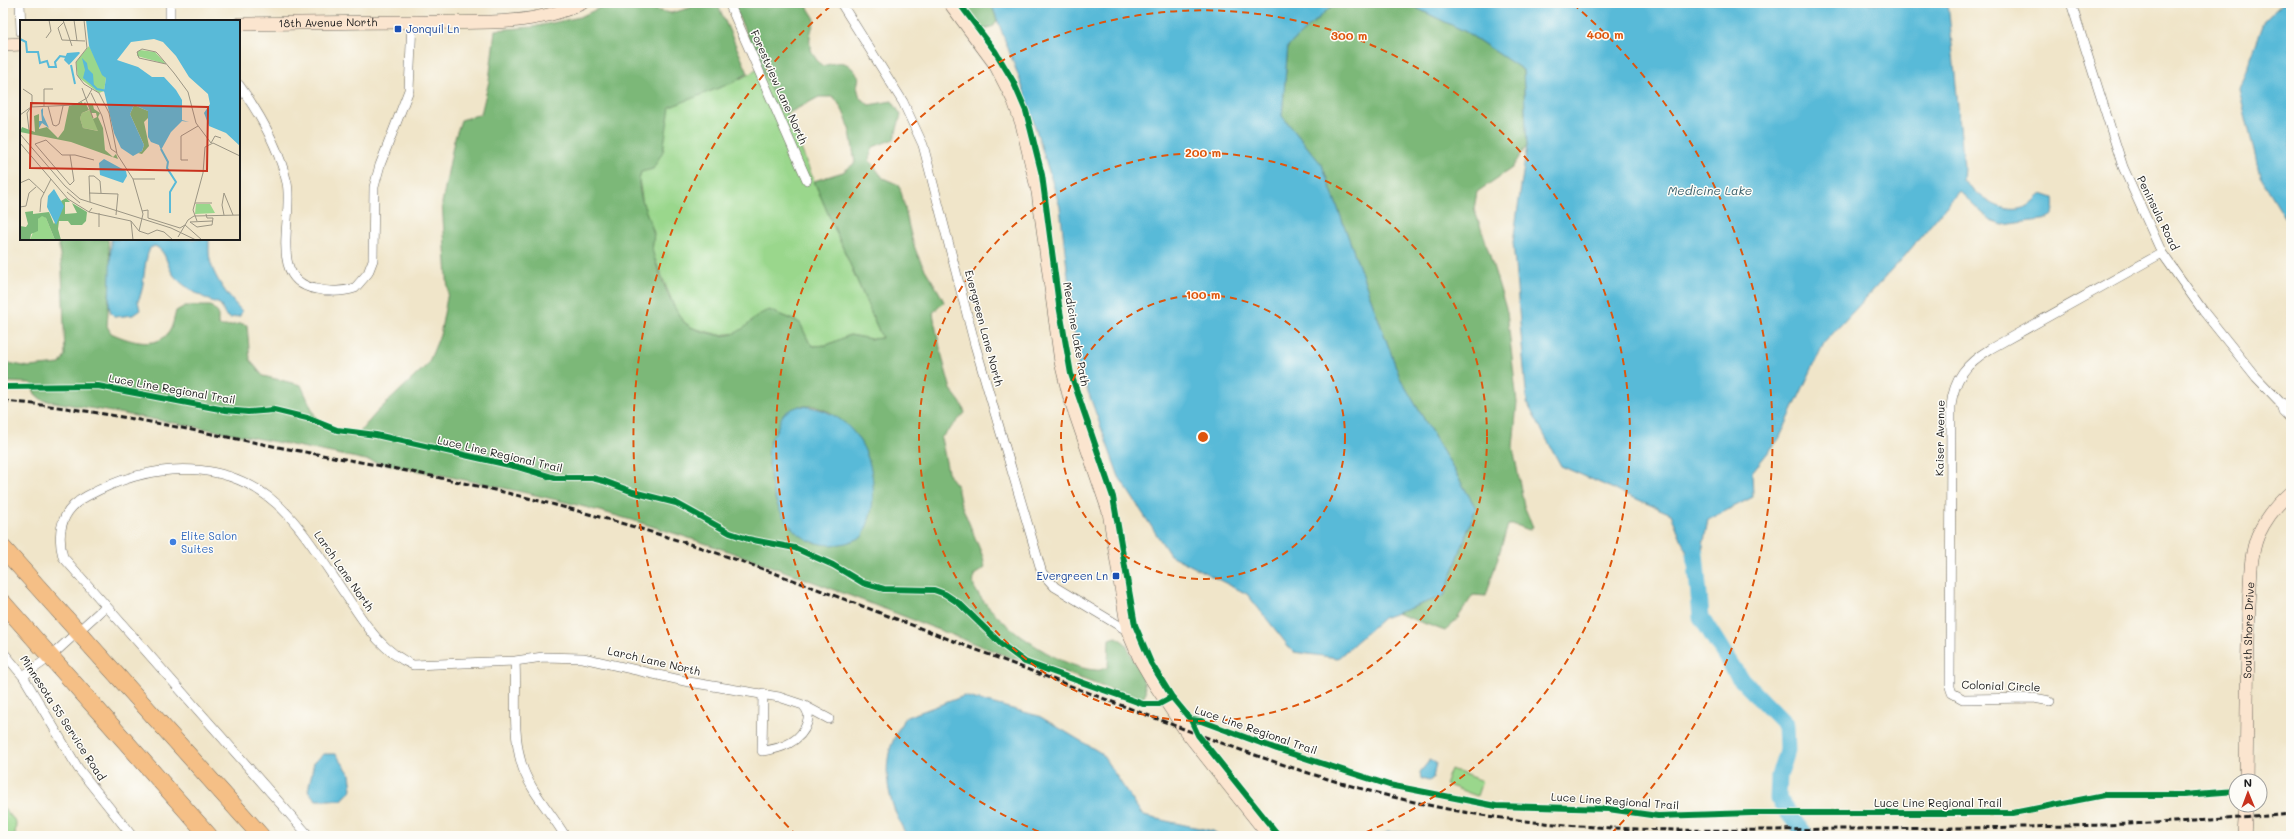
<svg xmlns="http://www.w3.org/2000/svg" width="2294" height="839" font-family="Mali,sans-serif">
	<rect width="100%" height="100%" fill="#fdfcf7"/>
	<filter id="ink" filterUnits="userSpaceOnUse"><feTurbulence type="fractalNoise" baseFrequency=".025" numOctaves="2"/><feDisplacementMap in="SourceGraphic" scale="8" xChannelSelector="R" yChannelSelector="G"/><feConvolveMatrix kernelMatrix="1 2 1 2 8 2 1 2 1" color-interpolation-filters="sRGB"/></filter>
	<filter id="wash" filterUnits="userSpaceOnUse"><feTurbulence type="fractalNoise" baseFrequency=".012" numOctaves="4" result="noise"/><feDisplacementMap in="SourceGraphic" scale="16" xChannelSelector="R" yChannelSelector="G"/><feGaussianBlur stdDeviation="0.9" result="paint"/><feColorMatrix in="noise" values="0 0 0 0 0 0 0 0 0 0 0 0 0 0 0 0 0 1.4 0 .05"/><feComposite in="paint" operator="in"/></filter>
	<g filter="url(#wash)">
		<rect width="100%" height="100%" fill="#f0e5c9"/>
		<path fill="#9ad78c" stroke="#5b7a54" d="M 762,67 L 780,109 L 787,114 L 814,181 L 882,338 L 871,339 L 850,335 L 827,345 L 813,346 L 809,342 L 800,323 L 769,310 L 737,333 L 719,335 L 693,328 L 685,323 L 676,311 L 652,252 L 654,233 L 643,205 L 639,179 L 641,172 L 663,151 L 669,107 L 734,82 Z
			M 1451,769 L 1482,781 L 1477,796 L 1445,784 Z
			M 3,807 L 16,822 L 15,836 L 3,836 Z"/>
		<path fill="#7bb878" stroke="#4c6a4a" fill-rule="evenodd" d="M 610,3 L 653,3 L 656,10 L 671,13 L 690,8 L 694,3 L 717,3 L 748,73 L 734,82 L 670,107 L 663,151 L 653,169 L 641,172 C 634,191 648,213 653,231 C 655,238 651,246 653,252 C 656,268 674,311 684,322 C 691,330 709,333 718,335 C 745,338 749,316 769,310 L 800,323 L 809,342 L 813,346 L 827,345 L 850,335 L 871,339 L 882,338 L 814,181 L 843,172 L 855,163 C 851,137 850,118 834,97 L 819,97 L 787,114 L 780,109 L 733,4 L 757,3 L 766,5 L 805,3 L 815,19 C 808,39 806,49 822,66 C 843,61 846,59 859,77 L 857,87 L 860,98 L 869,105 L 892,101 L 901,115 L 894,139 L 873,147 L 869,160 L 883,178 L 899,185 C 906,207 908,230 916,251 C 923,270 936,284 944,302 L 933,313 C 937,337 943,362 950,386 C 952,395 962,400 965,413 L 941,438 L 949,476 L 957,486 L 960,501 L 983,557 L 985,568 L 974,575 C 974,579 973,584 974,587 C 991,620 1059,669 1096,670 C 1100,671 1104,668 1108,667 L 1109,639 L 1117,637 L 1126,644 L 1143,679 L 1146,692 L 1142,701 L 1039,663 L 1012,658 C 878,607 745,552 607,513 C 539,494 470,481 400,467 C 281,442 162,420 42,400 L 35,394 L 31,383 L 3,382 L 3,362 L 29,367 L 60,364 L 65,355 L 62,270 L 58,239 L 108,239 L 111,268 L 107,326 L 111,333 C 126,340 156,351 169,332 C 173,326 174,318 176,311 L 185,306 L 211,306 L 218,313 L 218,325 C 229,329 237,321 247,325 L 250,360 L 263,376 L 301,385 L 316,418 L 316,425 L 356,436 L 377,412 L 428,364 L 440,335 L 448,292 L 442,203 L 454,141 L 461,120 L 481,114 L 489,81 L 495,30 L 533,27 L 580,17 ZM 799,406 L 814,406 L 830,412 L 866,453 L 871,470 L 873,496 Z
			M 956,3 L 991,3 L 997,20 L 994,26 L 982,30 L 970,22 Z
			M 1335,3 L 1406,3 L 1466,32 L 1523,70 L 1527,145 L 1512,168 L 1477,192 L 1474,209 L 1484,236 L 1507,312 L 1517,403 L 1513,447 L 1524,506 L 1533,527 L 1529,530 L 1516,525 L 1508,525 L 1486,596 L 1473,595 L 1455,622 L 1445,631 L 1396,613 L 1444,596 L 1476,508 L 1400,378 L 1322,165 L 1282,116 L 1288,46 Z"/>
		<path fill="#59bad8" stroke="#3a6b7a" d="M 991,3 L 1335,3 L 1288,46 L 1282,116 L 1322,165 L 1400,378 L 1476,508 L 1444,596 L 1383,618 L 1338,658 L 1293,652 L 1247,594 L 1170,555 L 1119,477 L 1078,364 L 1060,207 L 1024,91 Z
			M 1406,3 L 1948,3 L 1964,167 L 1963,181 C 1981,196 2002,218 2028,206 C 2033,203 2037,197 2042,194 L 2054,198 C 2055,207 2055,213 2048,219 L 2003,225 L 1991,221 L 1959,191 L 1904,257 L 1824,343 L 1779,439 L 1752,472 L 1753,497 L 1708,520 L 1697,578 L 1671,514 L 1561,466 L 1527,403 L 1513,242 L 1527,145 L 1523,70 L 1466,32 Z
			M 2283,3 L 2291,3 L 2291,227 L 2260,176 L 2239,89 L 2265,20 Z
			M 111,239 L 209,239 C 209,243 209,247 209,251 C 209,272 228,297 242,311 L 240,316 L 230,318 L 225,315 L 220,304 C 206,300 185,288 175,277 C 166,267 168,252 155,246 L 150,248 C 142,266 146,286 138,301 L 140,310 L 133,315 L 115,317 L 111,313 L 109,306 Z
			M 799,406 C 865,408 890,484 862,537 C 810,562 774,524 770,473 C 770,465 767,453 769,446 C 770,440 774,434 777,429 C 779,424 781,416 785,413 C 788,410 795,408 799,406 Z
			M 964,696 L 1039,716 L 1101,753 L 1143,816 L 1213,831 L 1221,836 L 907,836 C 892,810 882,780 890,749 C 893,739 900,728 904,718 Z
			M 324,754 L 336,754 L 350,774 L 352,789 L 342,800 L 316,800 L 308,791 L 314,762 Z
			M 1430,760 L 1436,763 L 1433,778 L 1429,781 L 1421,779 L 1420,772 Z
			M 1387,832 L 1436,833 L 1445,836 L 1382,836 Z"/>
		<g fill="none" stroke-linecap="round" stroke-linejoin="round">
			<path stroke="#59bad8" stroke-width="17" d="M 1695,553 L 1701,617 L 1738,676 L 1786,725 L 1787,750 L 1779,776 L 1778,799 L 1806,836"/>
		</g>
	</g>
	<g filter="url(#ink)">
		<g fill="none" stroke-linecap="round" stroke-linejoin="round">
			<g stroke="#666259" stroke-width="10">
				<path id="street" d="M 20,3 L 21,32
					M 170,3 L 170,21
					M 729,3 L 807,180
					M 841,3 L 903,102 L 923,145 L 975,345 L 1042,573 L 1055,587 L 1128,631
					M 2071,3 L 2123,167 L 2162,253 L 2204,312 L 2256,377 L 2280,402 L 2291,407
					M 239,85 C 260,114 279,148 287,183 C 294,217 267,280 316,289 C 329,292 343,292 355,288 L 368,273 L 373,260 L 374,187 L 380,165 L 409,90 L 412,22
					M 2280,402 L 2283,411 L 2291,419
					M 3,652 L 23,676 L 78,768 L 132,836
					M 515,661 C 517,693 512,730 521,762 C 528,789 551,812 565,836
					M 23,676 L 50,657 L 106,606
					M 763,693 L 762,751 C 780,749 801,742 807,723 C 809,716 809,712 804,706
					M 2050,701 L 2034,698 L 1963,699 L 1952,693 L 1950,687 L 1951,406 C 1954,378 1967,363 1990,349 L 2162,253
					M 309,836 L 63,557 C 56,531 62,509 87,496 C 153,460 234,455 289,516 C 310,539 327,568 345,594 C 365,623 379,650 413,665 L 515,661 L 543,657 L 583,658 L 689,682 L 779,697 L 803,705 L 829,719"/>
			</g>
			<g stroke="#666259" stroke-width="14">
				<g id="secondary">
					<path d="M 950,3 L 995,64 L 1014,101 L 1022,124 L 1038,192 L 1061,362 L 1069,395 L 1109,512 L 1128,631 L 1140,659 L 1154,683 L 1185,730 L 1269,836"/>
					<path id="s1" d="M 239,24 C 297,23 354,22 412,22 C 468,22 530,28 582,3"/>
					<path d="M 3,45 L 21,44"/>
					<path id="s2" d="M 2246,781 C 2247,722 2247,663 2249,604 C 2251,582 2249,557 2258,535 C 2266,518 2277,504 2291,492"/>
					<path d="M 2244,836 L 2246,805"/>
				</g>
			</g>
			<g stroke="#666259" stroke-width="18">
				<path id="highway" d="M 3,548 L 261,836
					M 3,603 L 209,836"/>
			</g>
			<use href="#street" stroke="#fff" stroke-width="9"/>
			<use href="#secondary" stroke="#fbe5cf" stroke-width="13"/>
			<use href="#highway" stroke="#f5bf86" stroke-width="17"/>
			<path stroke="#1c1c1c" stroke-width="3" stroke-dasharray="6 3" stroke-linecap="butt" d="M 3,401 C 97,409 190,430 283,448 C 344,459 407,470 468,484 C 572,507 675,537 774,573 C 896,618 1017,666 1139,712 C 1231,747 1323,782 1419,803 C 1559,835 1700,831 1842,829 C 1992,828 2142,827 2291,814"/>
			<g stroke="#fdfcf7" stroke-width="8">
				<path id="cycleway" d="M 959,3 L 995,51 L 1013,81 L 1026,111 L 1042,175 L 1059,305 L 1071,374 L 1113,497 L 1135,625 L 1151,663 L 1172,697 L 1191,720 L 1201,721 L 1277,749 L 1389,785 L 1496,806 L 1608,809 L 1658,816 L 1752,813 L 2013,813 L 2104,795 L 2183,795 L 2236,791
					M 3,387 L 98,386 L 225,410 L 248,412 L 274,410 L 307,418 L 337,430 L 376,435 L 518,467 L 555,478 L 592,478 L 604,481 L 633,492 L 676,503 L 730,533 L 748,539 L 795,548 L 833,565 L 863,583 L 884,589 L 934,590 L 945,594 L 960,604 L 1001,644 L 1025,662 L 1143,704 L 1159,704 L 1172,697
					M 1191,720 L 1198,735 L 1279,836"/>
			</g>
			<use href="#cycleway" stroke="#00873e" stroke-width="6"/>
		</g>
	</g>
	<g fill="none" stroke="#de560d" stroke-width="2" stroke-dasharray="7 5">
		<circle cx="1203" cy="437" r="142"/>
		<circle cx="1203" cy="437" r="284"/>
		<path d="M1050 836A427 427 0 1 1 1356 836"/>
		<path d="M797 836A569 569 0 0 1 833 4M1573 4A569 569 0 0 1 1609 836"/>
	</g>
	<g fill="#1a4fb4" stroke="#fdfcf7" stroke-width="1.5">
		<rect x="394" y="25" width="8" height="8" rx="2"/>
		<rect x="1112" y="572" width="8" height="8" rx="2"/>
	</g>
	<circle fill="#3f7fe0" stroke="#fdfcf7" stroke-width="1.5" cx="173" cy="542" r="4"/>
	<g text-anchor="middle" stroke-width="3" stroke-linejoin="round" paint-order="stroke">
		<g font-size="11" fill="#1c1c1c" stroke="#fdfcf7">
			<text dy="4" stroke="none"><textPath href="#s1" startOffset="89">18th Avenue North</textPath></text>
			<text transform="translate(779 87) rotate(66)" y="4">Forestview Lane North</text>
			<text transform="translate(2158 213) rotate(64)" y="4">Peninsula Road</text>
			<text transform="translate(984 328) rotate(75)" y="4">Evergreen Lane North</text>
			<text transform="translate(1076 334) rotate(80)" y="4">Medicine Lake Path</text>
			<text transform="translate(172 389) rotate(10)" y="4">Luce Line Regional Trail</text>
			<text transform="translate(1940 438) rotate(-89)" y="4">Kaiser Avenue</text>
			<text transform="translate(500 454) rotate(13)" y="4">Luce Line Regional Trail</text>
			<text transform="translate(344 571) rotate(55)" y="4">Larch Lane North</text>
			<text dy="4" stroke="none"><textPath href="#s2" startOffset="151">South Shore Drive</textPath></text>
			<text transform="translate(654 661) rotate(13)" y="4">Larch Lane North</text>
			<text transform="translate(2001 686) rotate(2)" y="4">Colonial Circle</text>
			<text transform="translate(63 718) rotate(57)" y="4">Minnesota 55 Service Road</text>
			<text transform="translate(1256 730) rotate(19)" y="4">Luce Line Regional Trail</text>
			<text transform="translate(1615 801) rotate(4)" y="4">Luce Line Regional Trail</text>
			<text x="1938" y="807">Luce Line Regional Trail</text>
		</g>
		<g font-size="11" fill="#164399" stroke="#fdfcf7" text-anchor="start">
			<text x="406" y="33">Jonquil Ln</text>
			<text x="1108" y="580" text-anchor="end">Evergreen Ln</text>
		</g>
		<g font-size="11" fill="#366cbe" stroke="#fdfcf7" text-anchor="start">
			<text x="181" y="540">Elite Salon<tspan x="181" dy="13">Suites</tspan></text>
		</g>
		<g font-size="12" font-style="italic" fill="#345b67" stroke="#fdfcf7">
			<text x="1710" y="195">Medicine Lake</text>
		</g>
	</g>
	<g transform="translate(20 20)">
		<rect width="220" height="220" fill="#f0e5c9"/>
		<path d="M 69,26 L 86,58 L 84,71 L 79,73 L 58,57 L 56,42 ZM 120,30 L 135,32 L 146,44 L 117,36 L 117,32 ZM 70,90 L 71,93 L 79,111 L 63,108 L 60,98 L 62,93 ZM 176,184 L 190,184 L 195,193 L 175,194 ZM 22,195 L 26,198 L 35,220 L 10,220 L 19,197 Z" fill="#9ad78c"/>
		<path d="M 62,82 L 63,85 L 65,82 L 69,90 L 62,93 L 60,98 L 63,108 L 78,111 L 73,99 L 77,97 L 76,93 L 71,93 L 68,84 L 73,85 L 74,89 L 80,93 L 78,97 L 83,108 L 85,130 L 93,137 L 96,134 L 98,139 L 51,122 L 0,112 L 2,107 L 15,112 L 14,96 L 19,94 L 19,109 L 27,107 L 38,118 L 44,110 L 49,86 ZM 114,85 L 128,91 L 129,97 L 124,102 L 129,126 L 122,134 L 118,133 L 122,131 L 124,125 L 110,94 ZM 46,178 L 50,182 L 45,182 L 45,194 L 57,193 L 52,183 L 67,192 L 66,201 L 62,205 L 51,205 L 48,201 L 39,201 L 38,209 L 41,220 L 35,220 L 26,198 L 22,196 L 18,199 L 18,211 L 11,214 L 10,220 L 1,220 L 0,206 L 6,207 L 8,204 L 5,192 L 13,191 L 13,194 L 29,192 L 34,204 L 43,187 L 41,181 Z" fill="#7bb878"/>
		<path d="M 66,0 L 220,0 L 220,126 L 206,113 L 189,106 L 184,93 L 190,84 L 188,74 L 169,57 L 156,36 L 143,22 L 134,19 L 111,22 L 97,40 L 118,47 L 132,57 L 144,57 L 156,70 L 162,80 L 162,100 L 169,102 L 162,101 L 151,112 L 141,130 L 139,125 L 131,122 L 128,117 L 128,91 L 114,85 L 110,94 L 124,125 L 122,131 L 113,136 L 101,128 L 94,113 L 84,71 L 86,58 L 82,55 L 69,26 ZM 47,33 L 59,32 L 60,33 L 49,45 L 44,40 ZM 62,38 L 67,43 L 68,49 L 73,54 L 74,67 L 63,58 L 65,50 ZM 23,88 L 23,95 L 29,108 L 22,103 L 19,108 L 19,101 L 22,101 L 21,90 ZM 84,139 L 106,151 L 107,156 L 103,163 L 80,155 L 79,143 ZM 34,169 L 44,186 L 36,205 L 27,187 L 28,176 Z" fill="#59bad8"/>
		<path fill="none" stroke="#59bad8" stroke-width="2" d="M 0,19 L 6,22 L 7,32 L 18,32 L 20,43 L 27,41 L 29,47 L 36,47 L 35,42 L 40,36 L 46,37M 51,45 L 55,64M 72,64 L 77,69 L 87,71M 141,129 L 148,142 L 147,148 L 156,162 L 150,172 L 150,193"/>
		<path fill="none" stroke="#9b9584" stroke-width="1" d="M 43,0 L 52,26M 54,0 L 57,21M 64,0 L 67,28 L 56,42 L 57,55 L 64,64 L 79,73 L 89,93 L 97,134 L 113,159 L 123,194 L 119,211M 44,2 L 38,8 L 42,20 L 65,21M 26,18 L 31,11 L 29,0M 146,44 L 119,38 L 117,32 L 122,29 L 136,32 L 138,34 L 154,53 L 168,72 L 176,103 L 191,123M 62,68 L 73,98M 3,69 L 12,75 L 12,87M 71,73 L 82,96 L 91,129 L 97,133M 24,86 L 24,69 L 33,69M 28,86 L 33,105 L 36,106 L 39,104 L 43,86M 0,95 L 11,87 L 55,85 L 67,78 L 72,69M 9,110 L 7,93 L 11,87M 0,114 L 45,166 L 60,179 L 151,208 L 176,220M 0,123 L 48,179 L 69,192 L 72,188M 191,123 L 195,116 L 201,118M 50,135 L 54,161 L 50,165 L 15,124 L 26,120 L 42,135 L 55,135 L 74,140M 168,140 L 161,140 L 161,116 L 178,106M 113,159 L 135,159M 0,163 L 9,159 L 24,173M 47,172 L 60,183M 69,173 L 98,174 L 96,195M 70,182 L 69,156 L 74,156 L 80,161 L 81,173M 175,183 L 192,183M 0,187 L 6,186 L 9,173 L 16,167M 122,191 L 128,190 L 128,198 L 160,208 L 165,205 L 182,220M 20,192 L 21,179 L 31,159M 69,192 L 111,201 L 119,211 L 128,214 L 137,210 L 144,212 L 153,220M 79,193 L 79,207M 186,194 L 187,198 L 193,198 L 192,205 L 191,205 L 177,207 L 170,202 L 192,201M 204,195 L 202,185 L 204,173 L 213,195M 111,201 L 113,220M 177,201 L 173,190 L 183,153 L 185,127 L 193,123 L 220,136M 158,217 L 168,200 L 174,196 L 220,195"/>
		<path fill="#c8321e" fill-opacity="0.15" stroke="#c8321e" stroke-width="2" d="M 11,83 L 188,87 L 187,151 L 10,148 Z"/>
		<rect width="220" height="220" fill="none" stroke="#1c1c1c" stroke-width="2"/>
	</g>
	<circle cx="1203" cy="437" r="6" fill="#de560d" stroke="#fdfcf7" stroke-width="2"/>
	<g font-size="12" text-anchor="middle" font-weight="bold" fill="#de560d" stroke="#fdfcf7" stroke-width="3" stroke-linejoin="round" paint-order="stroke">
		<text x="1605" y="39">400 m</text>
		<text x="1349" y="40">300 m</text>
		<text x="1203" y="157">200 m</text>
		<text x="1203" y="299">100 m</text>
	</g>
	<rect width="2294" height="839" fill="none" stroke="#fdfcf7" stroke-width="16"/>
	<g transform="translate(2248 793) rotate(359)"><circle r="19" fill="#fdfcf7" stroke="#a3a29f"/>
	<path d="M0-3L7 15L0 10L-7 15Z" fill="#c8321e"/>
	<text y="-6" font-size="11" font-weight="bold" text-anchor="middle" fill="#1c1c1c">N</text>
	</g>
</svg>
